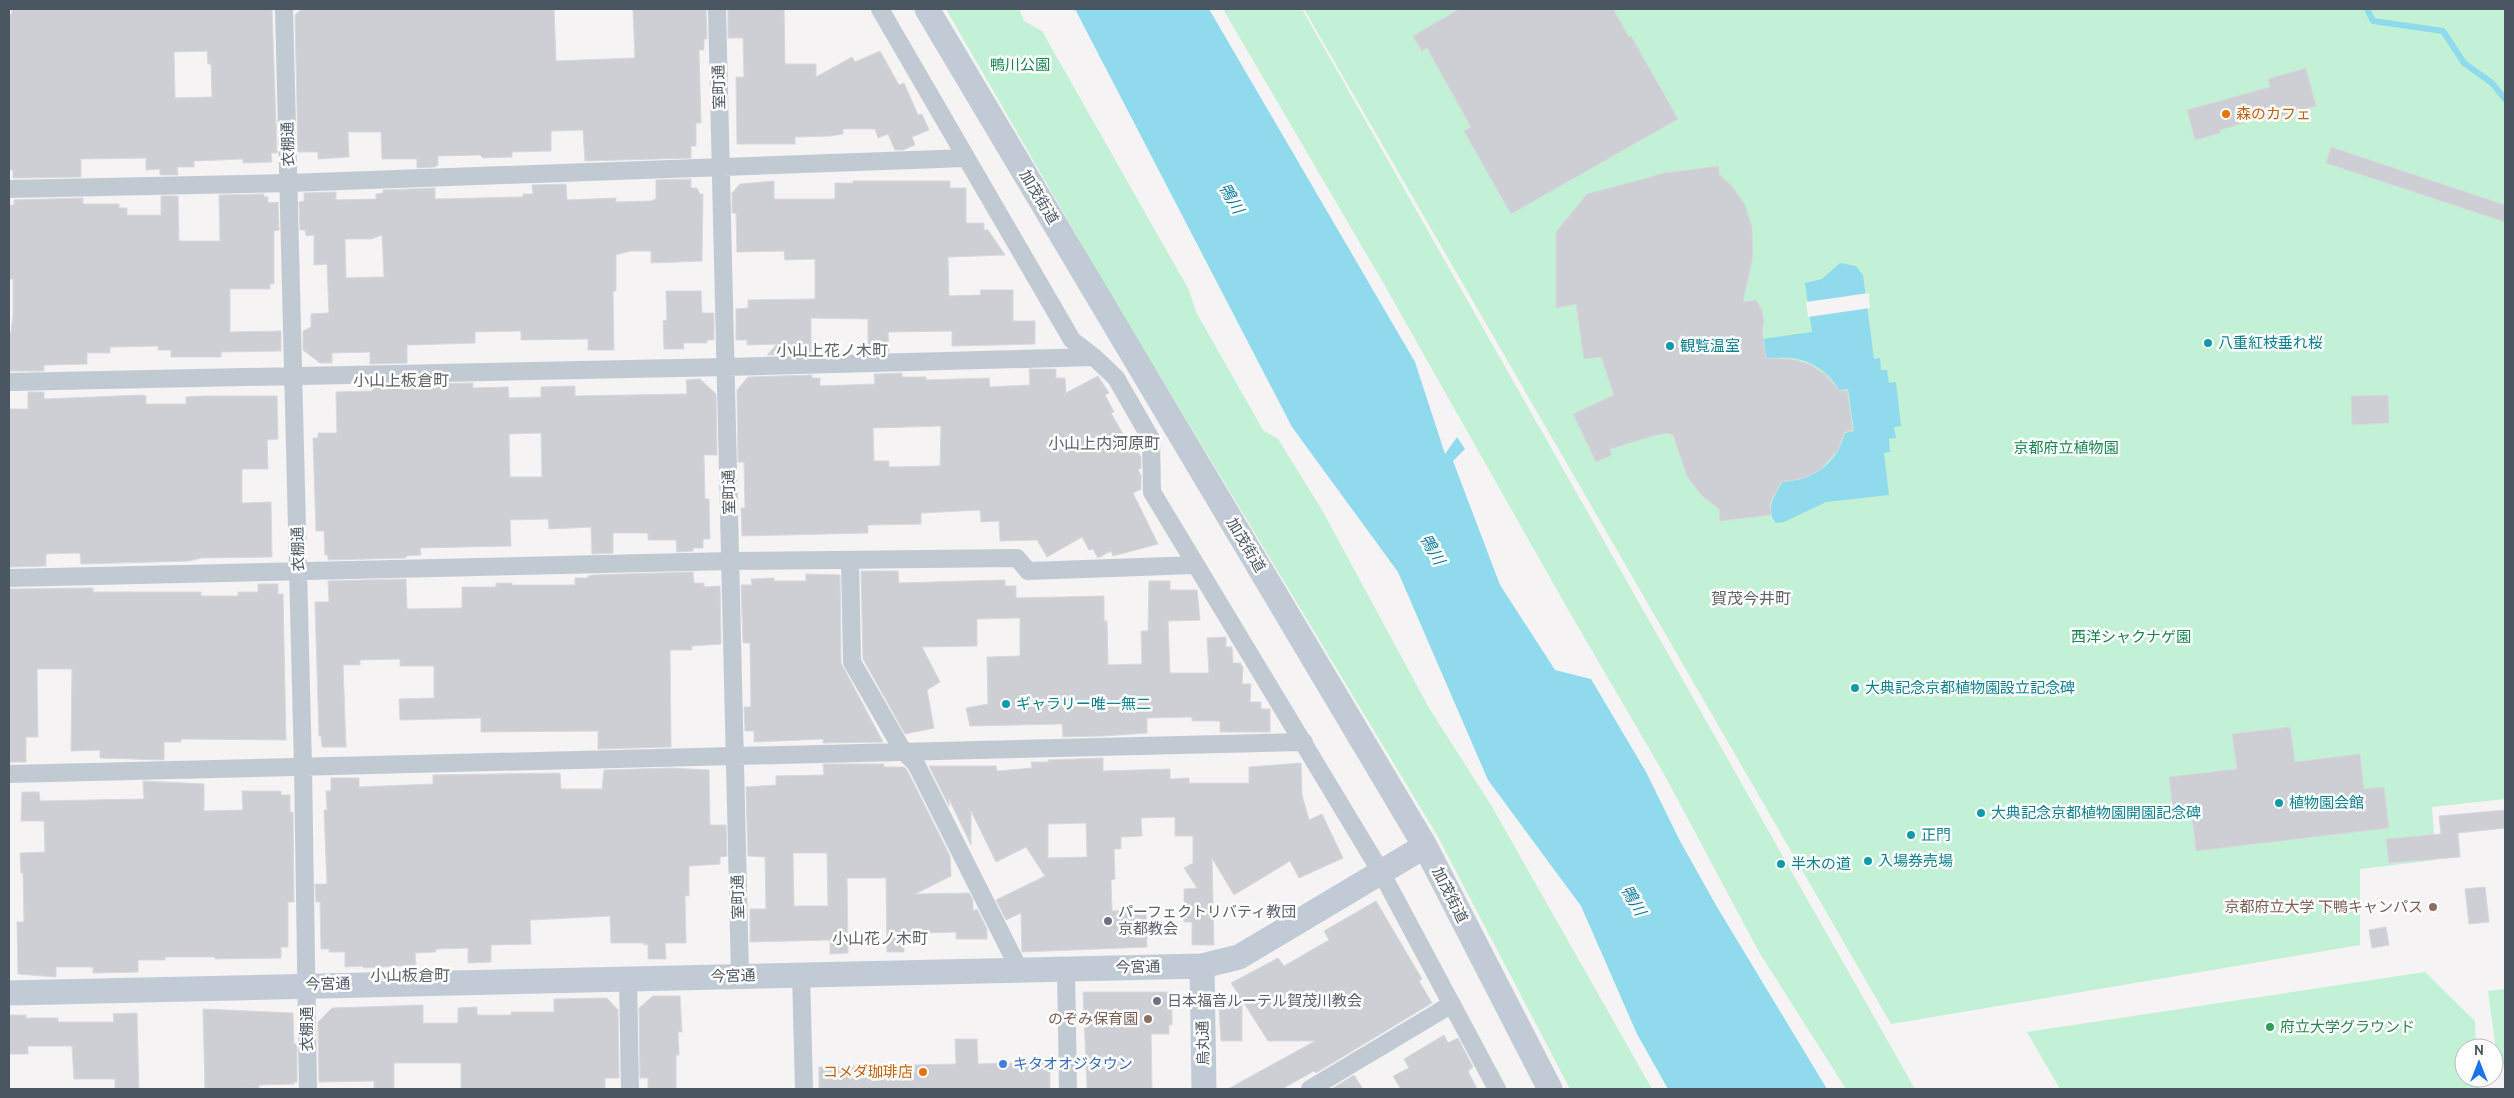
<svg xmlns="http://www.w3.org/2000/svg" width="2514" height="1098" font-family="Cabin,'Noto Sans JP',sans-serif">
	<rect width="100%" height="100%" fill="#f5f3f3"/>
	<path fill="#c3f1d5" d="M 946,9 L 1019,9 L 1024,21 L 1042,31 L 1189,290 L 1196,312 L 1263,430 L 1278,439 L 1322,510 L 1429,708 L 1491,805 L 1652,1089 L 1570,1089 L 1437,835 L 1104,283 Z
		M 1223,9 L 1302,9 L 1915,1089 L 1846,1089 L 1759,952 L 1664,774 L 1566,606 L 1381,279 Z
		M 1304,9 L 2505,9 L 2505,799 L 2432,807 L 2436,860 L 2360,869 L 2360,945 L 1891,1024 Z
		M 2425,972 L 2475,1021 L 2476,1048 L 2464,1048 L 2464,1078 L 2478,1078 L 2479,1089 L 2060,1089 L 2027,1032 Z
		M 2505,989 L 2505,1067 L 2496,1050 L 2488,991 Z"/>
	<path fill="#90daee" d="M 1075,9 L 1209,9 L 1415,362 L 1445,454 L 1457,437 L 1465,449 L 1453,461 L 1500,585 L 1555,670 L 1591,679 L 1646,772 L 1680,841 L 1717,907 L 1827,1089 L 1668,1089 L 1637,1034 L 1581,906 L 1488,780 L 1398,572 L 1292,427 Z
		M 1840,263 L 1856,266 L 1863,275 L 1874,359 L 1880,358 L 1881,370 L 1887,370 L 1889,383 L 1896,382 L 1901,426 L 1894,427 L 1896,438 L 1889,439 L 1890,452 L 1884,453 L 1889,495 L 1826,502 L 1784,522 L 1776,523 C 1764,510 1776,494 1782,482 C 1814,480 1837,464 1845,433 L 1854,431 L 1848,389 L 1839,390 C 1825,364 1794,352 1766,360 L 1755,340 L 1812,332 L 1805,283 L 1822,279 Z"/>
	<path fill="#f5f3f3" d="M 1869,293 L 1870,308 L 1808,317 L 1806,302 Z"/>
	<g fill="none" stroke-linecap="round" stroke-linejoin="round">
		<path stroke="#90daee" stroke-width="6" d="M 2367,9 L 2373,21 L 2443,31 L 2464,63 L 2492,83 L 2505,99"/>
	</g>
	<path fill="#cdcfd5" stroke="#d7d9de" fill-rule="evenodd" d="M 12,9 L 272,9 L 277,153 L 271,153 L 272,162 L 243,163 L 243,159 L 194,161 L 194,167 L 177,167 L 178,175 L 160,175 L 160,169 L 146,170 L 146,158 L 81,159 L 81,177 L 13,178 L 13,170 L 9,170 L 9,14 L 12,14 ZM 207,51 L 208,64 L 211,64 L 212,97 L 175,98 L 174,52 Z
		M 302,9 L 554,9 L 556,61 L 635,58 L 633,9 L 706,9 L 707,39 L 704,39 L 704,50 L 699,50 L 701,123 L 696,123 L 696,146 L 691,146 L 691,158 L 585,161 L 583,130 L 551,131 L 551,151 L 512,152 L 512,157 L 483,158 L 480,155 L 438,156 L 438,165 L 435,167 L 417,168 L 417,159 L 382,159 L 381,132 L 348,132 L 349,157 L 318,159 L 318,152 L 298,152 L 295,15 Z
		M 728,9 L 784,9 L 785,64 L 816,64 L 816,77 L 852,57 L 855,62 L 880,51 L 899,85 L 904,83 L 918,115 L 922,114 L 929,130 L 912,137 L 915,145 L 903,150 L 895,150 L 888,134 L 878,138 L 875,129 L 843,129 L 843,134 L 830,136 L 795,137 L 795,144 L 737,144 L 736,77 L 744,77 L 743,38 L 728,38 Z
		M 1459,9 L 1613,9 L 1629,37 L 1631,36 L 1678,119 L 1511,214 L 1464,131 L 1471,127 L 1427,48 L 1422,51 L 1413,36 Z
		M 2306,68 L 2316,106 L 2279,117 L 2278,113 L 2220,130 L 2221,133 L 2195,140 L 2187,110 L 2270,87 L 2268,79 Z
		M 2331,147 L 2505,205 L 2505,222 L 2326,163 Z
		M 1719,166 L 1719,174 L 1732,186 L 1745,205 L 1752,227 L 1753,256 L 1743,302 L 1756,300 L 1762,310 L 1764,322 L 1762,330 L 1766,358 L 1791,359 L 1809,364 L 1825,374 L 1840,391 L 1847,390 L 1853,430 L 1845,432 L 1838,450 L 1820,470 L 1804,478 L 1781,482 L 1770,503 L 1771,515 L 1720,521 L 1719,509 L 1702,496 L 1687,476 L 1673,435 L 1668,433 L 1653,436 L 1610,449 L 1612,455 L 1596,462 L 1573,414 L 1614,395 L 1601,357 L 1584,359 L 1576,304 L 1556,308 L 1556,232 L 1587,194 L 1665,173 Z
		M 691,179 L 691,188 L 697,188 L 700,194 L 703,194 L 702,261 L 651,263 L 651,251 L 630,251 L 616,255 L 616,291 L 613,291 L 614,350 L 588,350 L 588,339 L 521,340 L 521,331 L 475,332 L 475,343 L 407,345 L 407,363 L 370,364 L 370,352 L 332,353 L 332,363 L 320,363 L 303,350 L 303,331 L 311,327 L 311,314 L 329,313 L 327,264 L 314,265 L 314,235 L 306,236 L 305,230 L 300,230 L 299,202 L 304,201 L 304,193 L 336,192 L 336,200 L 376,199 L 376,194 L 383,193 L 383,190 L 435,188 L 435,199 L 523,197 L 523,194 L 533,194 L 532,185 L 566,184 L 567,200 L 616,198 L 616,202 L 651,201 L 656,199 L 656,180 ZM 382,235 L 384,277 L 346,278 L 345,239 L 371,239 Z
		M 774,181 L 774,199 L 835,199 L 835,183 L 853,183 L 853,181 L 950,181 L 950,188 L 966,188 L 966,223 L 984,223 L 984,230 L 988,230 L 1005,255 L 948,257 L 949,296 L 981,295 L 980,290 L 1013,290 L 1013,321 L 1035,321 L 1035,344 L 952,346 L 952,331 L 888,332 L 889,352 L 873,352 L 873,347 L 868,347 L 868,319 L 811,318 L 811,354 L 767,355 L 777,344 L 747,345 L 747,340 L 736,340 L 736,309 L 748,308 L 748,300 L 815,299 L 815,259 L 785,260 L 784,251 L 737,252 L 736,213 L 732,213 L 732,193 L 740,184 Z
		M 264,194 L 264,197 L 268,197 L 268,203 L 278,202 L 279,230 L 274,231 L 274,284 L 270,284 L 270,289 L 230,289 L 230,332 L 281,331 L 281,351 L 221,352 L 221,357 L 171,357 L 171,350 L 158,350 L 158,346 L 110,347 L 110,353 L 87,353 L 87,364 L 44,365 L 44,371 L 9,371 L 9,333 L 11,333 L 13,315 L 13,279 L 9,279 L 9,205 L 14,205 L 14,200 L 83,198 L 83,204 L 119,204 L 119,208 L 127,208 L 127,215 L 161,215 L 161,196 L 178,196 L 179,241 L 220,241 L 219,195 Z
		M 666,291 L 701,291 L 702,313 L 714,313 L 714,340 L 707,340 L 707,343 L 683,343 L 684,349 L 664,349 L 663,321 L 667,320 Z
		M 1029,369 L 1056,369 L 1056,378 L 1065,378 L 1066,393 L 1098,376 L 1109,393 L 1105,395 L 1114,412 L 1111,413 L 1134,453 L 1137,451 L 1141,457 L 1141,468 L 1138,470 L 1141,475 L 1141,489 L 1133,493 L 1158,544 L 1113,556 L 1111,551 L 1098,558 L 1093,549 L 1089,550 L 1082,537 L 1047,557 L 1037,540 L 1000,541 L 999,521 L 981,522 L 980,510 L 921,513 L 921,524 L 868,525 L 868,533 L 742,536 L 741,508 L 745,508 L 744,462 L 738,462 L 737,390 L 748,377 L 812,375 L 812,378 L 820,378 L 820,386 L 875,384 L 874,374 L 902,373 L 902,377 L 926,377 L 926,380 L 989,378 L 990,387 L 1030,385 ZM 941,426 L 940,466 L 889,467 L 889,461 L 874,461 L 873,428 Z
		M 700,379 L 716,394 L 717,455 L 704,455 L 705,499 L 709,499 L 710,539 L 703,539 L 703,548 L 693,548 L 693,551 L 677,552 L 676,540 L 648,540 L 648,533 L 613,533 L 613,553 L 592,554 L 591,527 L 549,529 L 548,519 L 510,520 L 511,546 L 420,548 L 421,555 L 406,556 L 406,558 L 328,560 L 328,555 L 325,555 L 324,531 L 316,531 L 313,438 L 318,438 L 318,433 L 337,433 L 336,392 L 372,391 L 371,385 L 473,383 L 473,388 L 508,387 L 509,398 L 541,397 L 541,387 L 575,386 L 575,396 L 687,394 L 686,380 ZM 541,433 L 542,477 L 510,477 L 509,434 Z
		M 28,392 L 44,392 L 44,399 L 142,395 L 146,396 L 146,404 L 186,404 L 186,397 L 203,396 L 277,396 L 278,439 L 267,440 L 268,469 L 242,469 L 242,503 L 271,502 L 272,557 L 201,558 L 189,561 L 81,564 L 80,553 L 46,554 L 46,566 L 9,567 L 9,409 L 28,409 Z
		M 2388,395 L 2389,423 L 2352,425 L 2351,396 Z
		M 861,571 L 898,571 L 899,583 L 1005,580 L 1005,586 L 1016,586 L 1016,598 L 1104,596 L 1104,621 L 1107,621 L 1108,665 L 1142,664 L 1141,631 L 1148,631 L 1149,581 L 1170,581 L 1170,590 L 1197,590 L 1200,620 L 1168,621 L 1170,673 L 1209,673 L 1207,638 L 1226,637 L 1226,647 L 1232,647 L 1233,663 L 1241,663 L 1241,666 L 1243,666 L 1242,684 L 1251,684 L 1250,702 L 1261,702 L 1261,709 L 1270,709 L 1270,732 L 1220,732 L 1220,721 L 1192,721 L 1192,717 L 1147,718 L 1147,733 L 1103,736 L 1063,737 L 1062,724 L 970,726 L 966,708 L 988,704 L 987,657 L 1020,656 L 1020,618 L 977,619 L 977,646 L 922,647 L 940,682 L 927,690 L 934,728 L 905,734 L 863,659 Z
		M 693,572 L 694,583 L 704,583 L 704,587 L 720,586 L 721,644 L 692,646 L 692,650 L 670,650 L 671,747 L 598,749 L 598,731 L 481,732 L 481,718 L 400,720 L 399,699 L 434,698 L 434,666 L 400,666 L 400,659 L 360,660 L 360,665 L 343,665 L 346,747 L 322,747 L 321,736 L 319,736 L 315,602 L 329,602 L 328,581 L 406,579 L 407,609 L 462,608 L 462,587 L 496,587 L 496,583 L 512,583 L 512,585 L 575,585 L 575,578 L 588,578 L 588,576 L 593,575 Z
		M 806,574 L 840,575 L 841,663 L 883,742 L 823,743 L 823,739 L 754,742 L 754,731 L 745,731 L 744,707 L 751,707 L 750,643 L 743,643 L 741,585 L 752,585 L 751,579 L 774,578 L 774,581 L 806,581 Z
		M 258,584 L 278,584 L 278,594 L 283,594 L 286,740 L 181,739 L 181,742 L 164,742 L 164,760 L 100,758 L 100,750 L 71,751 L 72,669 L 37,669 L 38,737 L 26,737 L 26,762 L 10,762 L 9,589 L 93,588 L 93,592 L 201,592 L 201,596 L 238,596 L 238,592 L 258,592 Z
		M 2290,727 L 2295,762 L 2360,754 L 2364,789 L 2384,787 L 2389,828 L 2196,851 L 2192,816 L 2174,818 L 2169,777 L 2237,769 L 2232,734 Z
		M 1103,758 L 1103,771 L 1170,769 L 1170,779 L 1189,778 L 1189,783 L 1249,783 L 1249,767 L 1301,763 L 1302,795 L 1309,820 L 1322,814 L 1343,858 L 1299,878 L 1290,861 L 1234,895 L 1212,858 L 1214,945 L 1192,945 L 1192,922 L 1184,922 L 1184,889 L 1197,888 L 1184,868 L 1193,863 L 1193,836 L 1175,836 L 1175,817 L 1141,818 L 1142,836 L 1121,837 L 1121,849 L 1114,849 L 1115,879 L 1111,880 L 1112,911 L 1146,910 L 1147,947 L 1022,952 L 1021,913 L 1006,920 L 996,900 L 1045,876 L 1026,847 L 996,862 L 971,811 L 971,845 L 949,799 L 949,806 L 929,766 L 996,766 L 997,771 L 1032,768 L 1031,762 L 1048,762 L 1048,760 ZM 1086,823 L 1087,857 L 1048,858 L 1048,824 Z
		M 823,764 L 884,764 L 884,767 L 904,767 L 907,770 L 950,856 L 951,876 L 915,894 L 969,893 L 973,900 L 973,911 L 977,909 L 987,929 L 987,939 L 956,939 L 956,932 L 924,933 L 924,940 L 904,941 L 904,952 L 887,952 L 886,878 L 847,878 L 848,953 L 830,954 L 830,940 L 750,942 L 750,909 L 766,909 L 765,857 L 748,856 L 746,787 L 776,785 L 776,776 L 824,775 ZM 793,853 L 827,853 L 828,906 L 794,906 Z
		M 671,768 L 709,770 L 710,825 L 726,825 L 727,856 L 720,857 L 720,864 L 689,866 L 689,896 L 685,896 L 686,943 L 665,943 L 666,959 L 648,959 L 648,944 L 644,945 L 644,943 L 611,943 L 610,916 L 530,920 L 531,944 L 491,945 L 491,962 L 468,963 L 468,948 L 436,949 L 436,952 L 415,953 L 416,965 L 363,968 L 363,966 L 345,967 L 345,952 L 329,952 L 329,949 L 321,949 L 320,902 L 316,902 L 315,884 L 327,884 L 324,810 L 327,810 L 326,791 L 331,791 L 331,778 L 359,778 L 359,787 L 433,784 L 433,775 L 560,773 L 561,789 L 602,789 L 604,770 Z
		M 143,781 L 204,784 L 204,811 L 243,810 L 242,791 L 281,791 L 281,795 L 290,795 L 290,812 L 293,812 L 294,902 L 288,902 L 288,947 L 281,947 L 281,958 L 215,959 L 215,957 L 165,957 L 165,960 L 138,960 L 138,972 L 93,973 L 93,967 L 56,967 L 56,977 L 18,974 L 17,922 L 24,922 L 23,873 L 21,873 L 20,853 L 45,852 L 44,821 L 21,821 L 22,792 L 39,792 L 40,801 L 144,799 Z
		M 2505,810 L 2505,828 L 2458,833 L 2460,857 L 2389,863 L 2386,839 L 2441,834 L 2439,816 Z
		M 2485,887 L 2489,922 L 2469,924 L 2465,889 Z
		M 1376,901 L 1422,979 L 1419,981 L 1432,1003 L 1316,1073 L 1314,1071 L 1282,1089 L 1228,1089 L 1315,1041 L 1268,1041 L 1242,1000 L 1242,1041 L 1221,1041 L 1218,995 L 1239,995 L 1231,983 L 1278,958 L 1284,966 L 1329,940 L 1324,931 Z
		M 2386,927 L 2389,945 L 2372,948 L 2369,930 Z
		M 1083,992 L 1170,992 L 1172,994 L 1172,1025 L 1169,1025 L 1169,1034 L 1151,1034 L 1152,1089 L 1087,1089 Z
		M 653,996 L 680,996 L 682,1032 L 678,1032 L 679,1055 L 676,1055 L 676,1089 L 648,1089 L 648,1078 L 640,1078 L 639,1008 Z
		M 607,998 L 618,1010 L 619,1078 L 605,1078 L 605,1089 L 461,1089 L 461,1063 L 394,1063 L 394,1089 L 374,1089 L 374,1081 L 319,1082 L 318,1022 L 332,1008 L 423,1005 L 423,1023 L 458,1023 L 458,1008 L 477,1007 L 477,1015 L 511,1015 L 511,1012 L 554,1012 L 554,999 Z
		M 203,1009 L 293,1013 L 294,1045 L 297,1042 L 297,1082 L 294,1082 L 294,1084 L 259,1085 L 259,1088 L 205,1089 Z
		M 137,1013 L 139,1089 L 115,1089 L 115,1079 L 74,1079 L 72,1046 L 28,1046 L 28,1054 L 9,1054 L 9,1015 L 26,1015 L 26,1018 L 58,1018 L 58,1022 L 114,1022 L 113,1014 Z
		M 1444,1035 L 1448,1043 L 1458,1038 L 1473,1067 L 1468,1071 L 1477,1089 L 1401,1089 L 1393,1076 L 1409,1068 L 1404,1059 Z
		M 955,1039 L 977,1039 L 978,1064 L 1050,1062 L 1050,1089 L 819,1089 L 819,1067 L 956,1064 Z
		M 1354,1075 L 1363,1089 L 1334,1089 L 1333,1088 Z"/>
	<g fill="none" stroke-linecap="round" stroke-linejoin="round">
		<path stroke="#c1cad2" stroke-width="18" d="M 284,9 L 303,767 L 308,1089
			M 717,9 L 740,975
			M 880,9 L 1072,340 L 1094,357 L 1116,378 L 1151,439 L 1152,492 L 1381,872 L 1497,1089
			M 9,189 L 289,183 L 966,158
			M 9,382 L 727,367 L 1094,357
			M 850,560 L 852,662 L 903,751 L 916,764 L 1019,969
			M 9,578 L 730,561 L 1017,558 L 1028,571 L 1196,565
			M 9,774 L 1304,742
			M 1066,969 L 1068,1089
			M 801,974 L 804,1089
			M 628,978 L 630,1089
			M 1310,1089 L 1452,1004"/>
		<path stroke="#c1cbd6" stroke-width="25" d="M 927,9 L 1425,846 L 1550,1089
			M 1202,966 L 1204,1089
			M 9,993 L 1202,966 L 1239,957 L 1425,846"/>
	</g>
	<g fill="#e8710a" stroke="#fff" stroke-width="2">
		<circle cx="2226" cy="114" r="5"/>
		<circle cx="923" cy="1072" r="5"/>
	</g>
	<g fill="#0f9aa8" stroke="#fff" stroke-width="2">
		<circle cx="2208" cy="343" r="5"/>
		<circle cx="1670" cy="346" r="5"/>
		<circle cx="1855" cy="688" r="5"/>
		<circle cx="1006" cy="704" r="5"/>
		<circle cx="2279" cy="803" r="5"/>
		<circle cx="1981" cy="813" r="5"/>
		<circle cx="1911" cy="835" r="5"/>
		<circle cx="1868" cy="861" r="5"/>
		<circle cx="1781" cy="864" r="5"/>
	</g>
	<g fill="#8d6e63" stroke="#fff" stroke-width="2">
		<circle cx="2433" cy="907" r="5"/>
		<circle cx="1148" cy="1019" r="5"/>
	</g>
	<g fill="#6b7280" stroke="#fff" stroke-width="2">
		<circle cx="1108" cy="921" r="5"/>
		<circle cx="1157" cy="1001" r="5"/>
	</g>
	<circle fill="#2e9e5b" stroke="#fff" stroke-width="2" cx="2270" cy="1027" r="5"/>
	<circle fill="#3f7fe0" stroke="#fff" stroke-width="2" cx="1003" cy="1064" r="5"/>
	<g text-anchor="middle" stroke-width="5" stroke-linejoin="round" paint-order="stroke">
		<g font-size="15" fill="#17864f" stroke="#fff">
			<text x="1020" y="70">鴨川公園</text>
			<text x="2066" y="453">京都府立植物園</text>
			<text x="2131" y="642">西洋シャクナゲ園</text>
		</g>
		<g font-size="15" fill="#4a5661" stroke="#fff">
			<text transform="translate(719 87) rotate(-91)" y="5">室町通</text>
			<text transform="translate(288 144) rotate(-91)" y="5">衣棚通</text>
			<text transform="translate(1039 197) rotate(59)" y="5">加茂街道</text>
			<text transform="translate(729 492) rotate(-91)" y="5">室町通</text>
			<text transform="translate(1246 545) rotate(59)" y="5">加茂街道</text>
			<text transform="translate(298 549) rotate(-91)" y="5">衣棚通</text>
			<text transform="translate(1450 895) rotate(63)" y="5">加茂街道</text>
			<text transform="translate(738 897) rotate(-91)" y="5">室町通</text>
			<text transform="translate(1138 967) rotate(-1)" y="5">今宮通</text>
			<text transform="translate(733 976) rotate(-2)" y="5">今宮通</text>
			<text transform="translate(328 984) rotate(-1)" y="5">今宮通</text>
			<text transform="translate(307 1029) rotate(-90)" y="5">衣棚通</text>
			<text transform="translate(1203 1043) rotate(-91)" y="5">烏丸通</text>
		</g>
		<g font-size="15" fill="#c56008" stroke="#fff" text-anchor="start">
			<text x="2236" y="119">森のカフェ</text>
			<text x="913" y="1077" text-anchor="end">コメダ珈琲店</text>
		</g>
		<g font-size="15" fill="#0d838f" stroke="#fff" text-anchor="start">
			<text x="2218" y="348">八重紅枝垂れ桜</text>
			<text x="1680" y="351">観覧温室</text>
			<text x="1865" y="693">大典記念京都植物園設立記念碑</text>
			<text x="1016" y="709">ギャラリー唯一無二</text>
			<text x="2289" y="808">植物園会館</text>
			<text x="1991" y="818">大典記念京都植物園開園記念碑</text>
			<text x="1921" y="840">正門</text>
			<text x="1878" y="866">入場券売場</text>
			<text x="1791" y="869">半木の道</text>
		</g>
		<g font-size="15" fill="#785e54" stroke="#fff" text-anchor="end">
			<text x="2423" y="912">京都府立大学 下鴨キャンパス</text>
			<text x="1138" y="1024">のぞみ保育園</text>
		</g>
		<g font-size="15" fill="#5b616d" stroke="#fff" text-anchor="start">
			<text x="1118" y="917">パーフェクトリバティ教団<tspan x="1118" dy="17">京都教会</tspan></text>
			<text x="1167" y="1006">日本福音ルーテル賀茂川教会</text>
		</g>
		<g font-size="15" fill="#27864d" stroke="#fff" text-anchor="start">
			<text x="2280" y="1032">府立大学グラウンド</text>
		</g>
		<g font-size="15" fill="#366cbe" stroke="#fff" text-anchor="start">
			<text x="1013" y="1069">キタオオジタウン</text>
		</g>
		<g font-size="16" font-style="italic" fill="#0c7c9b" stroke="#fff">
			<text transform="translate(1232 198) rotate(60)" y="6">鴨川</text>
			<text transform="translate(1433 549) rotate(60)" y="6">鴨川</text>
			<text transform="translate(1634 900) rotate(60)" y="6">鴨川</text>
		</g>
		<g font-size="16" fill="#5f6368" stroke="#fff">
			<text x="832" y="356">小山上花ノ木町</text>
			<text x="401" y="386">小山上板倉町</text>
			<text x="1104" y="449">小山上内河原町</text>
			<text x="1751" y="604">賀茂今井町</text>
			<text x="880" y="944">小山花ノ木町</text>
			<text x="410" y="981">小山板倉町</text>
		</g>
	</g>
	<rect width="2514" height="1098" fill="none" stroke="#4a5661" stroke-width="20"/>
	<g transform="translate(2479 1063)"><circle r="24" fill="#ffffff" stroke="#b7bbc0"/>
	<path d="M0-4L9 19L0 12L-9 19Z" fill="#1a73e8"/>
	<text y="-8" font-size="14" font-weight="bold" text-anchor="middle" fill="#4a5661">N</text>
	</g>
</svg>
